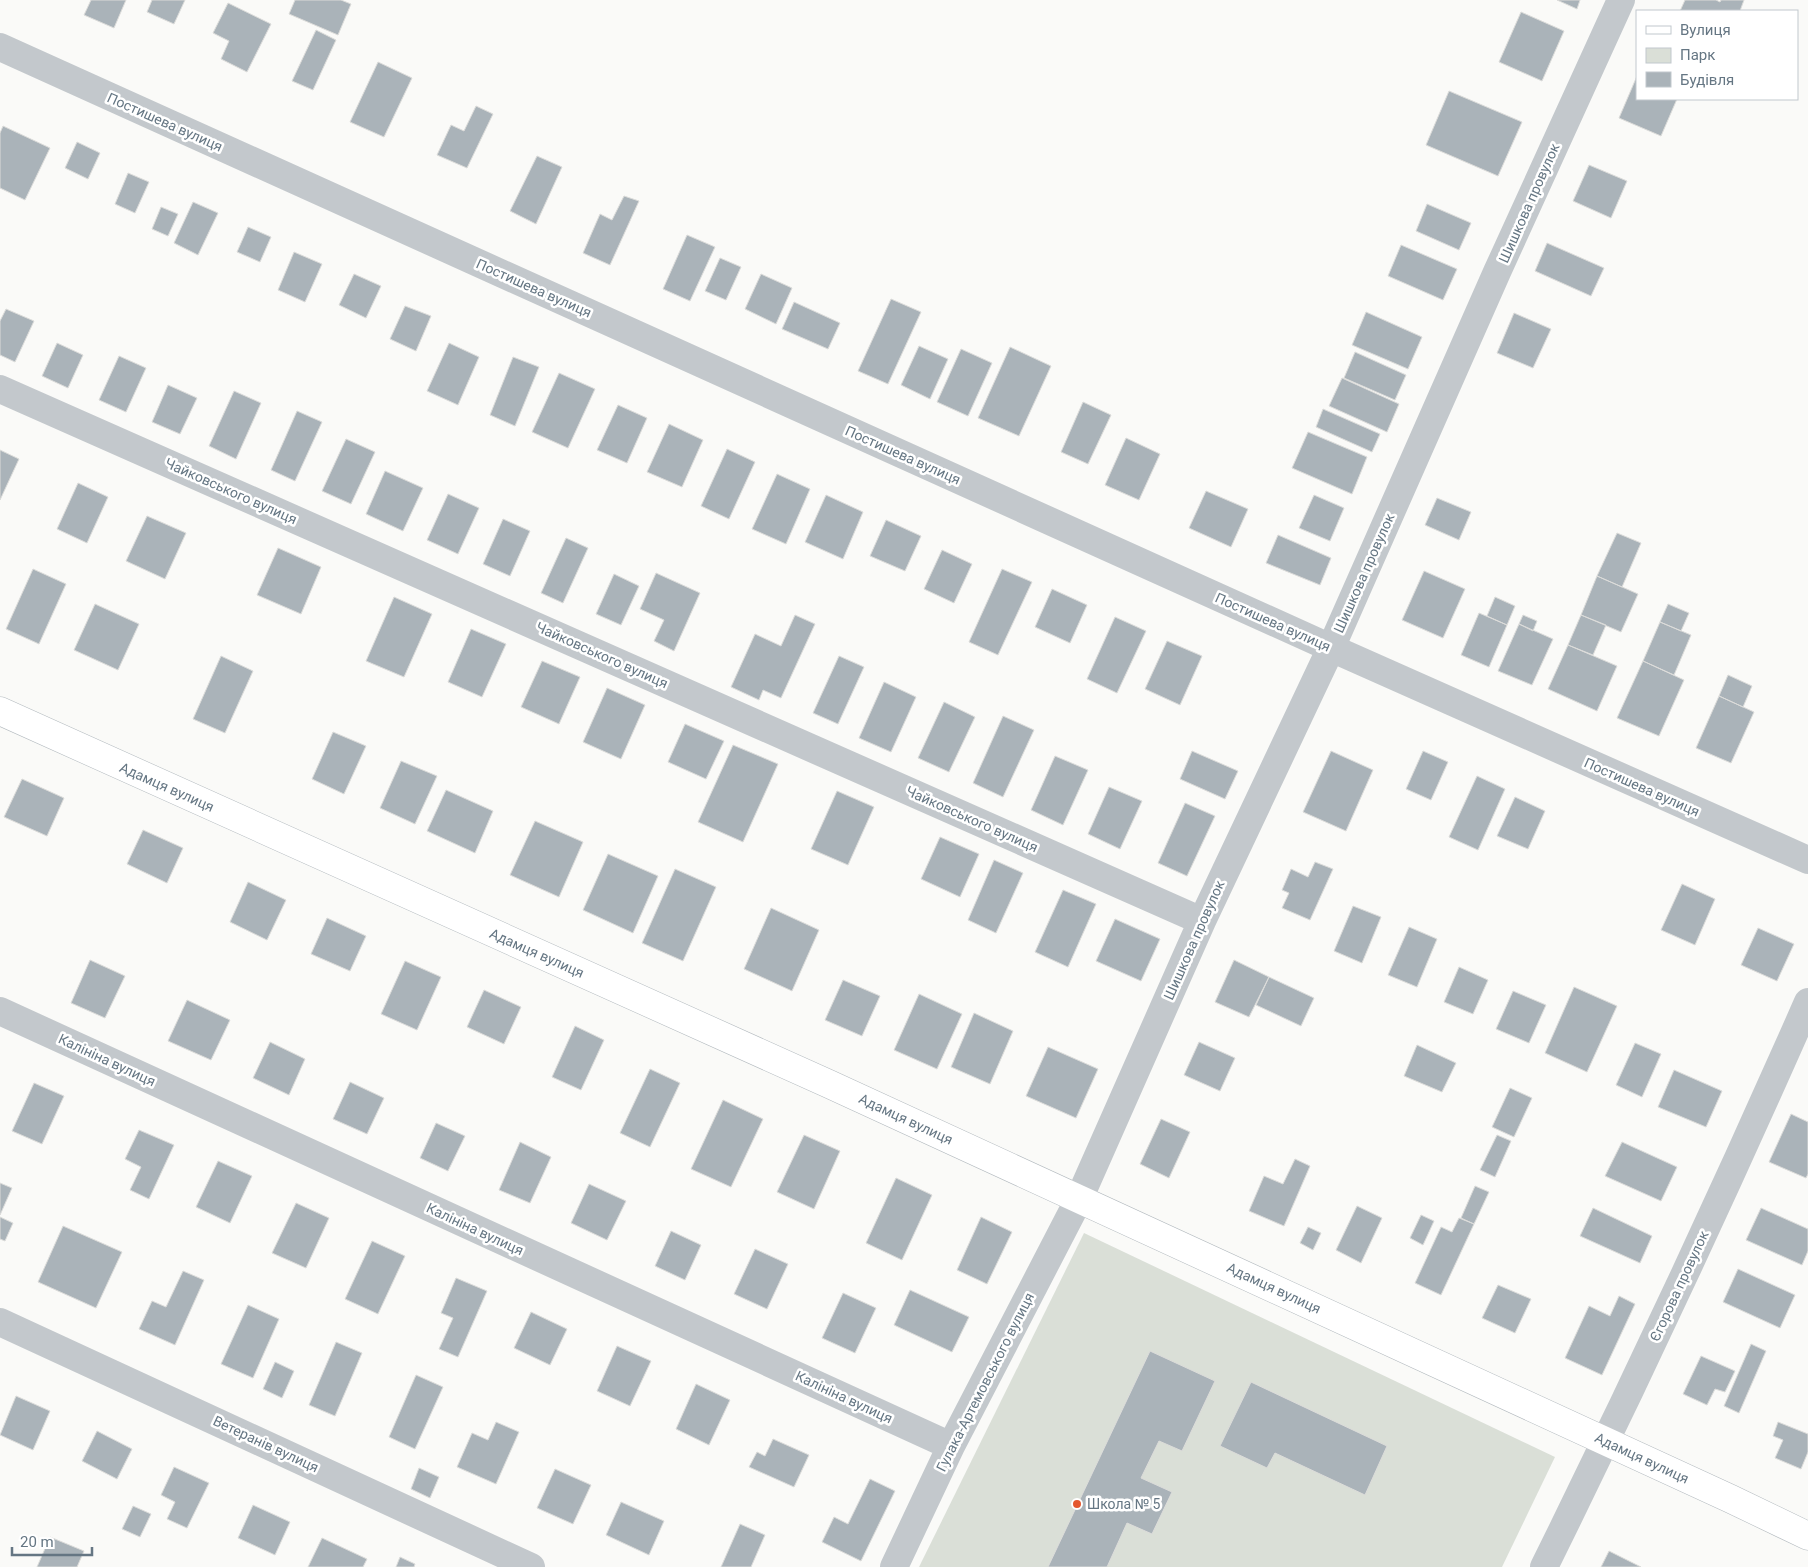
<svg xmlns="http://www.w3.org/2000/svg" width="1808" height="1567" font-family="Roboto,sans-serif">
	<rect width="100%" height="100%" fill="#fafaf8"/>
	<path fill="#dadfd7" d="M 1084,1233 L 1555,1457 L 1502,1567 L 919,1567 Z"/>
	<path fill="#aab3b9" stroke="#dcdcda" d="M 91,0 L 126,0 L 114,28 L 84,15 Z
		M 152,0 L 185,0 L 174,24 L 147,12 Z
		M 295,0 L 341,0 L 351,4 L 338,35 L 289,14 Z
		M 1557,0 L 1580,0 L 1577,9 Z
		M 1685,0 L 1716,0 L 1720,2 L 1721,0 L 1744,0 L 1740,11 L 1680,11 Z
		M 228,3 L 271,24 L 247,72 L 221,59 L 229,41 L 213,33 Z
		M 1521,12 L 1564,31 L 1542,81 L 1499,62 Z
		M 316,30 L 336,40 L 313,90 L 292,81 Z
		M 378,62 L 412,78 L 384,137 L 350,122 Z
		M 1637,76 L 1637,99 L 1677,99 L 1661,136 L 1619,118 Z
		M 1449,91 L 1522,122 L 1498,176 L 1426,145 Z
		M 476,106 L 493,114 L 467,168 L 437,155 L 451,125 L 464,131 Z
		M 3,126 L 50,148 L 25,200 L 0,188 L 0,133 Z
		M 77,142 L 100,153 L 88,179 L 65,168 Z
		M 537,156 L 562,167 L 536,224 L 510,211 Z
		M 1589,165 L 1627,181 L 1611,218 L 1573,201 Z
		M 128,173 L 149,182 L 135,213 L 115,204 Z
		M 624,196 L 639,201 L 610,265 L 583,253 L 600,214 L 612,220 Z
		M 193,202 L 218,213 L 198,255 L 174,243 Z
		M 1427,204 L 1471,223 L 1459,250 L 1416,231 Z
		M 161,207 L 178,214 L 168,236 L 152,229 Z
		M 248,227 L 271,237 L 260,262 L 237,252 Z
		M 687,235 L 715,247 L 690,301 L 663,289 Z
		M 1547,243 L 1604,268 L 1591,296 L 1535,271 Z
		M 1401,245 L 1457,269 L 1443,300 L 1388,276 Z
		M 294,252 L 322,264 L 305,302 L 278,290 Z
		M 720,258 L 741,267 L 726,300 L 705,291 Z
		M 354,274 L 381,286 L 366,318 L 339,305 Z
		M 761,274 L 792,288 L 776,324 L 745,309 Z
		M 891,299 L 921,312 L 888,384 L 858,371 Z
		M 794,302 L 840,323 L 828,349 L 782,329 Z
		M 405,306 L 431,316 L 416,351 L 390,339 Z
		M 6,309 L 34,321 L 15,362 L 0,355 L 0,321 Z
		M 1366,312 L 1422,337 L 1408,369 L 1352,345 Z
		M 1514,313 L 1551,329 L 1533,368 L 1497,353 Z
		M 57,343 L 83,355 L 68,388 L 42,376 Z
		M 449,343 L 479,357 L 458,405 L 427,391 Z
		M 919,346 L 948,359 L 930,399 L 901,385 Z
		M 1010,347 L 1051,366 L 1019,436 L 978,418 Z
		M 961,349 L 992,363 L 968,416 L 937,402 Z
		M 1355,352 L 1406,375 L 1395,400 L 1344,378 Z
		M 119,356 L 146,368 L 126,412 L 99,400 Z
		M 513,357 L 539,367 L 515,426 L 490,415 Z
		M 559,373 L 595,389 L 568,448 L 532,432 Z
		M 1342,378 L 1399,404 L 1387,432 L 1329,406 Z
		M 168,385 L 197,398 L 180,434 L 152,422 Z
		M 234,391 L 261,403 L 236,459 L 209,446 Z
		M 1083,402 L 1111,415 L 1088,464 L 1061,452 Z
		M 618,405 L 647,418 L 627,463 L 597,450 Z
		M 1323,409 L 1380,434 L 1372,452 L 1316,427 Z
		M 297,411 L 322,422 L 295,481 L 271,470 Z
		M 669,424 L 703,440 L 682,487 L 647,472 Z
		M 1308,432 L 1367,457 L 1352,494 L 1292,468 Z
		M 1126,438 L 1160,454 L 1139,500 L 1105,485 Z
		M 346,439 L 375,452 L 351,504 L 322,491 Z
		M 727,449 L 755,462 L 729,519 L 701,506 Z
		M 0,450 L 19,459 L 0,500 Z
		M 385,471 L 423,488 L 403,531 L 366,514 Z
		M 777,474 L 810,489 L 786,544 L 752,529 Z
		M 78,483 L 108,497 L 87,543 L 57,529 Z
		M 1206,491 L 1248,509 L 1231,547 L 1189,528 Z
		M 448,494 L 479,508 L 458,554 L 427,540 Z
		M 826,495 L 863,512 L 843,559 L 805,542 Z
		M 1314,495 L 1344,508 L 1330,541 L 1299,528 Z
		M 1437,498 L 1471,512 L 1459,540 L 1425,525 Z
		M 147,516 L 186,533 L 165,579 L 126,561 Z
		M 503,519 L 530,531 L 510,576 L 483,564 Z
		M 886,520 L 921,536 L 905,571 L 870,556 Z
		M 1617,533 L 1641,543 L 1622,587 L 1597,576 Z
		M 1278,535 L 1331,558 L 1320,585 L 1266,563 Z
		M 566,538 L 588,548 L 563,603 L 541,593 Z
		M 278,548 L 321,567 L 301,614 L 257,595 Z
		M 942,550 L 972,564 L 954,603 L 924,589 Z
		M 33,569 L 66,584 L 39,644 L 6,629 Z
		M 1002,569 L 1032,582 L 998,655 L 969,642 Z
		M 1424,571 L 1465,589 L 1443,638 L 1402,620 Z
		M 656,573 L 700,593 L 674,651 L 654,641 L 664,620 L 640,609 Z
		M 614,574 L 639,586 L 621,625 L 596,614 Z
		M 1597,576 L 1638,594 L 1621,632 L 1581,615 Z
		M 1052,589 L 1087,605 L 1070,643 L 1035,627 Z
		M 394,597 L 432,614 L 404,677 L 366,661 Z
		M 1495,597 L 1515,606 L 1507,625 L 1487,616 Z
		M 95,604 L 139,624 L 118,670 L 74,650 Z
		M 1668,604 L 1689,613 L 1681,631 L 1660,622 Z
		M 1479,613 L 1507,625 L 1489,667 L 1461,655 Z
		M 795,615 L 815,624 L 781,698 L 763,690 L 759,700 L 731,687 L 755,634 L 781,646 Z
		M 1523,615 L 1537,621 L 1533,631 L 1519,624 Z
		M 1581,615 L 1606,625 L 1593,655 L 1568,645 Z
		M 1115,617 L 1146,631 L 1117,693 L 1087,679 Z
		M 1660,622 L 1691,635 L 1674,675 L 1643,661 Z
		M 1519,624 L 1553,639 L 1532,685 L 1498,671 Z
		M 471,629 L 506,644 L 482,697 L 448,682 Z
		M 1167,641 L 1202,656 L 1180,705 L 1145,689 Z
		M 1568,645 L 1617,666 L 1597,711 L 1548,689 Z
		M 221,656 L 253,671 L 225,733 L 193,719 Z
		M 839,656 L 864,667 L 838,724 L 813,713 Z
		M 542,661 L 580,677 L 559,724 L 521,707 Z
		M 1643,661 L 1684,680 L 1659,736 L 1617,718 Z
		M 1728,675 L 1752,686 L 1743,707 L 1719,696 Z
		M 884,682 L 916,697 L 891,752 L 859,738 Z
		M 607,688 L 645,705 L 621,759 L 583,742 Z
		M 1719,696 L 1754,712 L 1731,763 L 1696,748 Z
		M 944,702 L 975,717 L 949,772 L 918,758 Z
		M 1003,716 L 1034,730 L 1003,797 L 973,783 Z
		M 685,724 L 724,741 L 706,779 L 668,762 Z
		M 333,732 L 366,746 L 344,794 L 312,779 Z
		M 733,745 L 778,764 L 743,842 L 698,822 Z
		M 1192,751 L 1238,771 L 1225,799 L 1180,779 Z
		M 1331,751 L 1373,770 L 1346,831 L 1303,812 Z
		M 1423,751 L 1448,762 L 1431,800 L 1406,789 Z
		M 1055,756 L 1088,770 L 1063,825 L 1031,810 Z
		M 401,761 L 437,776 L 415,824 L 380,808 Z
		M 1477,776 L 1505,789 L 1478,850 L 1449,837 Z
		M 22,779 L 64,798 L 47,836 L 4,817 Z
		M 1109,787 L 1142,801 L 1120,849 L 1088,834 Z
		M 446,790 L 493,811 L 475,853 L 427,831 Z
		M 837,791 L 874,807 L 848,865 L 811,849 Z
		M 1515,797 L 1545,811 L 1528,849 L 1497,836 Z
		M 1185,803 L 1215,816 L 1187,876 L 1158,863 Z
		M 535,821 L 583,842 L 559,897 L 510,875 Z
		M 143,830 L 183,848 L 167,883 L 127,864 Z
		M 940,837 L 979,854 L 960,897 L 921,879 Z
		M 608,854 L 658,876 L 633,933 L 583,910 Z
		M 994,860 L 1023,873 L 996,933 L 968,920 Z
		M 1315,862 L 1333,869 L 1310,920 L 1282,908 L 1289,893 L 1282,890 L 1291,869 L 1308,877 Z
		M 675,869 L 716,887 L 683,961 L 642,943 Z
		M 248,882 L 286,900 L 267,940 L 230,922 Z
		M 1682,884 L 1715,899 L 1695,945 L 1661,930 Z
		M 1063,890 L 1096,904 L 1068,967 L 1035,952 Z
		M 1353,906 L 1381,917 L 1362,963 L 1334,951 Z
		M 771,908 L 819,930 L 792,991 L 744,969 Z
		M 327,918 L 366,936 L 350,971 L 311,954 Z
		M 1115,919 L 1160,939 L 1141,981 L 1096,961 Z
		M 1409,927 L 1437,939 L 1417,987 L 1388,975 Z
		M 1758,928 L 1794,944 L 1777,981 L 1741,965 Z
		M 90,960 L 125,976 L 105,1018 L 71,1003 Z
		M 1234,960 L 1269,977 L 1249,1017 L 1215,1002 Z
		M 405,961 L 441,977 L 417,1030 L 381,1014 Z
		M 1459,967 L 1488,980 L 1473,1014 L 1444,1002 Z
		M 1269,977 L 1314,998 L 1301,1026 L 1256,1005 Z
		M 843,980 L 880,996 L 862,1036 L 825,1020 Z
		M 1574,987 L 1617,1006 L 1587,1072 L 1545,1053 Z
		M 484,990 L 521,1007 L 504,1044 L 467,1027 Z
		M 1513,991 L 1546,1005 L 1529,1043 L 1496,1029 Z
		M 919,994 L 962,1014 L 937,1069 L 894,1050 Z
		M 187,1000 L 230,1020 L 211,1060 L 168,1041 Z
		M 974,1013 L 1013,1031 L 990,1084 L 951,1067 Z
		M 575,1026 L 604,1040 L 581,1090 L 552,1077 Z
		M 270,1042 L 305,1059 L 289,1095 L 253,1078 Z
		M 1199,1042 L 1235,1058 L 1220,1091 L 1184,1075 Z
		M 1635,1043 L 1661,1054 L 1642,1097 L 1616,1085 Z
		M 1417,1045 L 1456,1063 L 1442,1092 L 1404,1076 Z
		M 1048,1047 L 1098,1069 L 1076,1118 L 1026,1096 Z
		M 650,1069 L 680,1083 L 650,1147 L 620,1133 Z
		M 1674,1070 L 1722,1091 L 1706,1127 L 1658,1107 Z
		M 350,1082 L 384,1098 L 367,1134 L 333,1119 Z
		M 34,1083 L 64,1096 L 42,1144 L 12,1131 Z
		M 1510,1088 L 1532,1098 L 1514,1137 L 1492,1127 Z
		M 723,1100 L 763,1119 L 731,1187 L 691,1169 Z
		M 1791,1114 L 1808,1122 L 1808,1174 L 1806,1178 L 1769,1162 Z
		M 1161,1119 L 1190,1132 L 1169,1178 L 1140,1164 Z
		M 436,1123 L 465,1136 L 448,1171 L 420,1158 Z
		M 139,1130 L 174,1145 L 149,1199 L 130,1190 L 141,1167 L 125,1159 Z
		M 804,1135 L 840,1151 L 814,1209 L 777,1192 Z
		M 1497,1135 L 1511,1141 L 1495,1177 L 1480,1170 Z
		M 520,1142 L 551,1157 L 530,1203 L 499,1190 Z
		M 1622,1142 L 1677,1167 L 1661,1201 L 1605,1176 Z
		M 1295,1159 L 1310,1166 L 1284,1226 L 1249,1211 L 1264,1176 L 1283,1184 Z
		M 218,1161 L 252,1176 L 230,1223 L 196,1207 Z
		M 896,1178 L 932,1195 L 902,1260 L 866,1243 Z
		M 0,1183 L 12,1188 L 0,1215 Z
		M 589,1184 L 626,1201 L 607,1240 L 571,1223 Z
		M 1475,1186 L 1489,1192 L 1474,1224 L 1461,1218 Z
		M 296,1203 L 329,1218 L 306,1268 L 272,1253 Z
		M 1357,1206 L 1382,1218 L 1361,1263 L 1336,1250 Z
		M 1593,1208 L 1652,1236 L 1640,1263 L 1580,1236 Z
		M 1761,1208 L 1808,1229 L 1808,1251 L 1802,1265 L 1746,1240 Z
		M 1421,1215 L 1434,1221 L 1423,1245 L 1410,1238 Z
		M 0,1217 L 13,1223 L 5,1241 L 0,1239 Z
		M 981,1217 L 1012,1232 L 987,1284 L 957,1270 Z
		M 1459,1218 L 1474,1224 L 1441,1295 L 1415,1283 L 1441,1227 L 1452,1232 Z
		M 63,1226 L 122,1252 L 96,1308 L 38,1282 Z
		M 1308,1227 L 1321,1233 L 1313,1250 L 1300,1243 Z
		M 671,1231 L 701,1245 L 685,1280 L 655,1266 Z
		M 372,1241 L 405,1256 L 378,1314 L 345,1299 Z
		M 755,1249 L 788,1264 L 767,1309 L 734,1294 Z
		M 1738,1269 L 1795,1295 L 1780,1328 L 1723,1302 Z
		M 183,1271 L 204,1280 L 175,1345 L 139,1329 L 152,1301 L 166,1307 Z
		M 456,1278 L 487,1291 L 458,1357 L 439,1349 L 453,1318 L 441,1313 Z
		M 1498,1285 L 1531,1299 L 1515,1333 L 1482,1318 Z
		M 910,1290 L 969,1317 L 952,1352 L 894,1325 Z
		M 843,1293 L 876,1308 L 855,1353 L 822,1338 Z
		M 1619,1296 L 1635,1304 L 1602,1375 L 1565,1358 L 1589,1306 L 1610,1316 Z
		M 248,1305 L 279,1319 L 253,1378 L 221,1364 Z
		M 531,1312 L 567,1329 L 550,1365 L 514,1348 Z
		M 336,1342 L 362,1353 L 335,1416 L 309,1405 Z
		M 1751,1344 L 1766,1351 L 1739,1413 L 1724,1406 Z
		M 617,1346 L 651,1361 L 630,1406 L 597,1391 Z
		M 1150,1351 L 1215,1381 L 1182,1451 L 1159,1441 L 1141,1478 L 1172,1492 L 1152,1534 L 1127,1523 L 1107,1567 L 1048,1567 Z
		M 1701,1356 L 1735,1371 L 1725,1392 L 1715,1389 L 1707,1405 L 1683,1394 Z
		M 275,1362 L 294,1371 L 282,1398 L 263,1389 Z
		M 416,1375 L 443,1387 L 415,1449 L 389,1437 Z
		M 1251,1382 L 1387,1446 L 1365,1495 L 1275,1453 L 1267,1468 L 1220,1446 Z
		M 696,1384 L 730,1400 L 709,1445 L 676,1429 Z
		M 16,1396 L 50,1411 L 33,1450 L 0,1435 Z
		M 496,1422 L 519,1432 L 496,1484 L 457,1467 L 472,1433 L 488,1440 Z
		M 1778,1422 L 1808,1434 L 1808,1452 L 1801,1469 L 1775,1458 L 1783,1440 L 1773,1436 Z
		M 97,1431 L 132,1449 L 117,1479 L 82,1461 Z
		M 773,1439 L 809,1455 L 794,1487 L 749,1467 L 757,1452 L 765,1456 Z
		M 174,1467 L 209,1483 L 187,1528 L 167,1519 L 175,1502 L 161,1495 Z
		M 419,1468 L 439,1477 L 430,1498 L 411,1489 Z
		M 555,1469 L 591,1485 L 573,1524 L 537,1508 Z
		M 870,1479 L 895,1491 L 861,1561 L 822,1542 L 834,1517 L 848,1524 Z
		M 621,1502 L 664,1521 L 649,1555 L 606,1535 Z
		M 253,1505 L 290,1522 L 275,1555 L 238,1538 Z
		M 133,1506 L 151,1514 L 140,1537 L 122,1529 Z
		M 740,1524 L 765,1535 L 751,1567 L 721,1567 Z
		M 50,1537 L 84,1551 L 77,1567 L 37,1567 Z
		M 322,1538 L 367,1559 L 363,1567 L 308,1567 Z
		M 1609,1551 L 1641,1567 L 1601,1567 Z
		M 400,1557 L 415,1564 L 414,1567 L 396,1567 Z"/>
	<g fill="none" stroke-linecap="round" stroke-linejoin="round">
		<g stroke="#b3babf" stroke-width="29">
			<path id="secondary" d="M 0,711 L 829,1084 L 1731,1499 L 1808,1536"/>
		</g>
		<path stroke="#c3c8cc" stroke-width="28" d="M 0,47 L 1331,648 L 1808,860
			M 0,389 L 1202,921
			M 0,1011 L 951,1446
			M 0,1322 L 531,1567
			M 894,1567 L 951,1446 L 1079,1199 L 1202,921 L 1331,648 L 1497,272 L 1621,0
			M 1544,1567 C 1636,1381 1724,1193 1808,1002"/>
		<use href="#secondary" stroke="#fff" stroke-width="28"/>
	</g>
	<circle fill="#e4572e" stroke="#fff" stroke-width="2" cx="1077" cy="1504" r="5"/>
	<g text-anchor="middle" stroke-width="5" stroke-linejoin="round" paint-order="stroke">
		<g font-size="14" fill="#657683" stroke="#fff">
			<text transform="translate(165 122) rotate(24)" y="5">Постишева вулиця</text>
			<text transform="translate(1529 203) rotate(-66)" y="5">Шишкова провулок</text>
			<text transform="translate(534 288) rotate(24)" y="5">Постишева вулиця</text>
			<text transform="translate(903 455) rotate(24)" y="5">Постишева вулиця</text>
			<text transform="translate(231 491) rotate(24)" y="5">Чайковського вулиця</text>
			<text transform="translate(1364 573) rotate(-66)" y="5">Шишкова провулок</text>
			<text transform="translate(1273 622) rotate(24)" y="5">Постишева вулиця</text>
			<text transform="translate(602 655) rotate(24)" y="5">Чайковського вулиця</text>
			<text transform="translate(167 787) rotate(24)" y="5">Адамця вулиця</text>
			<text transform="translate(1642 787) rotate(24)" y="5">Постишева вулиця</text>
			<text transform="translate(972 819) rotate(24)" y="5">Чайковського вулиця</text>
			<text transform="translate(1194 940) rotate(-66)" y="5">Шишкова провулок</text>
			<text transform="translate(537 953) rotate(24)" y="5">Адамця вулиця</text>
			<text transform="translate(107 1060) rotate(25)" y="5">Калініна вулиця</text>
			<text transform="translate(906 1119) rotate(25)" y="5">Адамця вулиця</text>
			<text transform="translate(475 1229) rotate(25)" y="5">Калініна вулиця</text>
			<text transform="translate(1679 1286) rotate(-65)" y="5">Єгорова провулок</text>
			<text transform="translate(1274 1288) rotate(25)" y="5">Адамця вулиця</text>
			<text transform="translate(985 1382) rotate(-63)" y="5">Гулака-Артемовського вулиця</text>
			<text transform="translate(844 1397) rotate(25)" y="5">Калініна вулиця</text>
			<text transform="translate(266 1444) rotate(25)" y="5">Ветеранів вулиця</text>
			<text transform="translate(1642 1458) rotate(25)" y="5">Адамця вулиця</text>
		</g>
		<g font-size="14" fill="#657683" stroke="#fff" text-anchor="start">
			<text x="1087" y="1509">Школа № 5</text>
		</g>
	</g>
	<rect x="1636" y="10" width="162" height="90" fill="#ffffff" stroke="#c1c8cd"/>
	<rect x="1646" y="26" width="25" height="8" fill="#ffffff" stroke="#c1c8cd"/>
	<text x="1680" y="35" font-size="15" fill="#657683">Вулиця</text>
	<rect x="1646" y="48" width="25" height="15" fill="#dadfd7" stroke="#c1c8cd"/>
	<text x="1680" y="60" font-size="15" fill="#657683">Парк</text>
	<rect x="1646" y="72" width="25" height="15" fill="#aab3b9" stroke="#c1c8cd"/>
	<text x="1680" y="85" font-size="15" fill="#657683">Будівля</text>
	<path d="M12 1547v8h80v-8" fill="none" stroke="#657683" stroke-width="2.5"/>
	<text x="20" y="1547" font-size="15" fill="#657683" stroke="#ffffff" stroke-width="4" paint-order="stroke">20 m</text>
</svg>
